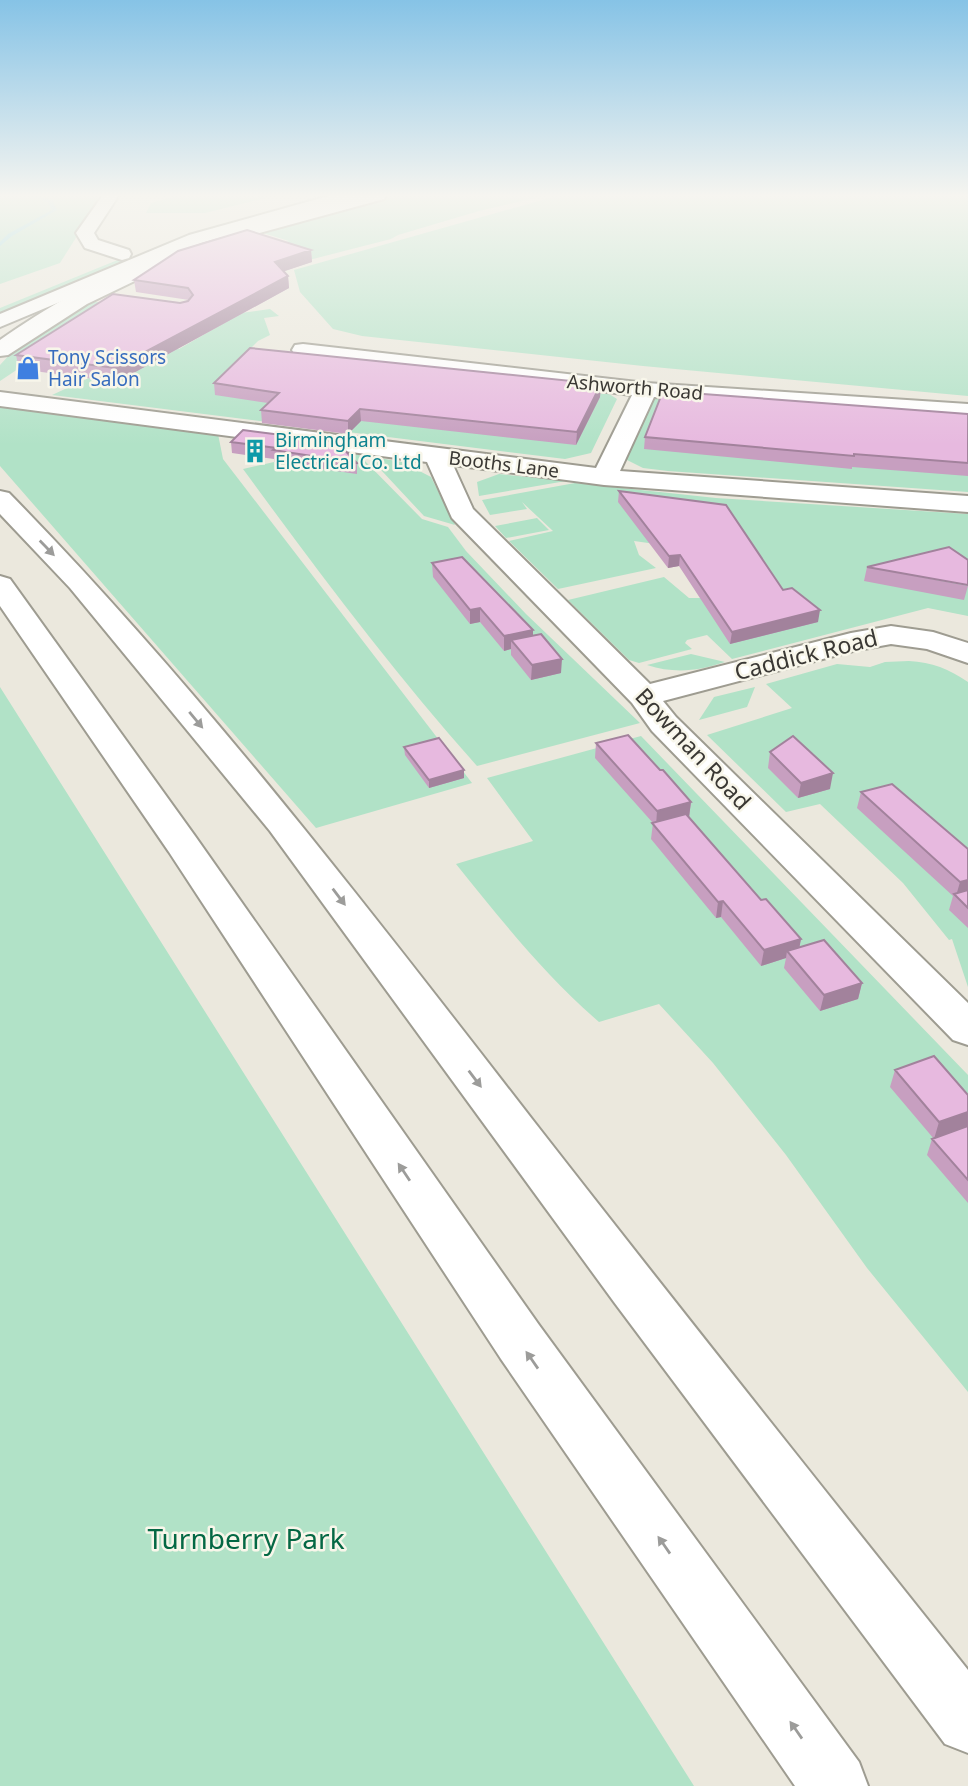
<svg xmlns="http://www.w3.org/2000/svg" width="968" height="1786" font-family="'Noto Sans',sans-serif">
	<rect width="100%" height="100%" fill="#ebe8dd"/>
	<path fill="#b1e2c7" d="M 0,195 L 103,195 L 60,263 L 0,284 Z
		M 179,195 L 277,195 L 205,213 L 146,213 L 151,203 Z
		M 387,195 L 548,195 L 479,211 L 398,235 L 391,239 L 309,260 L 269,247 L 289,241 L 257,231 Z
		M 560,195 L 968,195 L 968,396 L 643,366 L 362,336 L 333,329 L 300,292 L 294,270 Z
		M 120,259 L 129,261 L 0,316 L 0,308 Z
		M 92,302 L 105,302 L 81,327 L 0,381 L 0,365 L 23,340 Z
		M 270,309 L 279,316 L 264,318 L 270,335 L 258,341 L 240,359 L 603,390 L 617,399 L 591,453 L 565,459 L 52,395 L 160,345 L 179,349 L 241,313 Z
		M 666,396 L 968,416 L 968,492 L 668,471 L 643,468 L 623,458 L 648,401 Z
		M 0,405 L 218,434 L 223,459 L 472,783 L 316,828 L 0,466 Z
		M 290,446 L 359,455 L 422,519 L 448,527 L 466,551 L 526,614 L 640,723 L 477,766 C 393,672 317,570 243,469 L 274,462 Z
		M 368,456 L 402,462 L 431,477 L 455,525 L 424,516 Z
		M 499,474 L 566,481 L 479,496 L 477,482 Z
		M 575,483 L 716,498 L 968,514 L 968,616 L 928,608 L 732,659 L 707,635 L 687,640 L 685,643 L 692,649 L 639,663 L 629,660 L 568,600 L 664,577 L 689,598 L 709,598 L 670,546 L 634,541 L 639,555 L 656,568 L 558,589 L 509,541 L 553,531 L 522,502 L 527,509 L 490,515 L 482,500 Z
		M 537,518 L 549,530 L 506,538 L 495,526 Z
		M 691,654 L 725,662 C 698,671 675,674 647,665 Z
		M 909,661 C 932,662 949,669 968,682 L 968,987 L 952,939 L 949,940 L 903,883 L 820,804 L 786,812 L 707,735 L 792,708 L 766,684 L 837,664 L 870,667 L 885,662 Z
		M 0,687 L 694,1786 L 0,1786 Z
		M 755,687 L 747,707 L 699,720 L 714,697 Z
		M 641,736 L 968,1075 L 968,1392 L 867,1268 L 786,1155 L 713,1063 L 659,1004 L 599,1022 C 545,975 501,920 456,864 L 533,841 L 487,778 Z"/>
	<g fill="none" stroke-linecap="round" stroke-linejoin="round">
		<path fill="#93dae3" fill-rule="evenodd" d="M 30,195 L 35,195 L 52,200 L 57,210 L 12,236 L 0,246 L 0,242 L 8,234 L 52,210 L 48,202 Z"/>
		<g stroke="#9e9c91" stroke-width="4">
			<path id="minor" d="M 103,195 L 119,195 L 94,233 L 98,240 L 129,250 L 131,254 L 129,258 L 122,260 L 85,248 L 76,233 Z
				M 361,195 L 386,195 L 384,199 L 230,241 L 221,236 L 224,232 Z
				M 165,253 L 174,259 L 172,263 L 87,304 L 8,355 L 0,356 L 0,340 C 41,311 116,266 165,253 Z
				M 303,344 L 646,383 L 968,404 L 968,418 L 654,397 L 620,471 L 968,496 L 968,512 L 604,485 L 453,465 L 473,509 L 650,684 L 851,633 L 891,626 L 933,632 L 968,643 L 968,663 L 927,649 L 891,644 L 853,651 L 663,701 L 676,717 L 968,1003 L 968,1045 L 953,1040 L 652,731 L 632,703 L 452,518 L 427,462 L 0,406 L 0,392 L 596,468 L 632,395 L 295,355 L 292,350 L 295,345 Z"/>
		</g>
		<g stroke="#9e9c91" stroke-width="4">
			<path id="highway" d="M 332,195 L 357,195 L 355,199 L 201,243 L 0,327 L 0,314 L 189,235 Z
				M 0,491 L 9,493 C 200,688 365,904 532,1119 C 676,1304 822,1487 968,1670 L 968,1753 L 945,1744 L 614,1302 L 270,831 L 70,588 L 0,514 Z
				M 0,576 L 10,579 L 195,836 L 539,1325 L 859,1762 L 868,1786 L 795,1786 L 501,1359 L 169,852 L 0,606 Z"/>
		</g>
		<use href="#minor" fill="#fff" fill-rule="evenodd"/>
		<use href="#highway" fill="#fff" fill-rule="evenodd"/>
	</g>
	<path fill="#c79fc0" d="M 311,250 L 312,262 L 284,271 L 288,276 L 289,288 L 117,382 L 19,369 L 16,355 L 189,300 L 136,292 L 134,280 Z
		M 214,383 L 601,384 L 600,397 L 576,445 L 361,421 L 348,434 L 262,423 L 261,410 L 268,403 L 215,395 Z
		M 968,414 L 968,476 L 852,467 L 852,469 L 644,449 L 645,437 Z
		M 243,430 L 357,463 L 357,474 L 274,462 L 274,459 L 232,453 L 231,442 Z
		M 619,491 L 783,590 L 818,622 L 730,644 L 679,566 L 668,568 L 618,502 Z
		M 432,563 L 533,636 L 561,673 L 531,680 L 511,655 L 511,649 L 504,651 L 480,622 L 470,624 L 433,577 Z
		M 867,567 L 968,586 L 964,600 L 864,581 Z
		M 596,743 L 660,770 L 691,802 L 689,817 L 761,900 L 801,939 L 799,948 L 862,983 L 858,999 L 820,1011 L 784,968 L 786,958 L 761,966 L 721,917 L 716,918 L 651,839 L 653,823 L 595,758 Z
		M 404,747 L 464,778 L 429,788 L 405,755 Z
		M 770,752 L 830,789 L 798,798 L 768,768 Z
		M 861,792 L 968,849 L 968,928 L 949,910 L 953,896 L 857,808 Z
		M 895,1070 L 968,1095 L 934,1139 L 890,1087 Z
		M 968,1126 L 968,1203 L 927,1155 L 932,1139 Z"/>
	<path fill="#a2829c" d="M 311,250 L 312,262 L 276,274 L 275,262 Z
		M 288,276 L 289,288 L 117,382 L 115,368 Z
		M 601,384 L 600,397 L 576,445 L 577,432 Z
		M 360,409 L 361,421 L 348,434 L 348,421 Z
		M 680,555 L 679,566 L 668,568 L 669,556 Z
		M 480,608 L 480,622 L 470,624 L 470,610 Z
		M 820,610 L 818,622 L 730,644 L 732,632 Z
		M 533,630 L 533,644 L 511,640 L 511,649 L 504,651 L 504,636 Z
		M 562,659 L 561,673 L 531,680 L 532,665 Z
		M 464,770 L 464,778 L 429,788 L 429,780 Z
		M 833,773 L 830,789 L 798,798 L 801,783 Z
		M 691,802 L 689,817 L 656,826 L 657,811 Z
		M 968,880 L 968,894 L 956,896 L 960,882 Z
		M 723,901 L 721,917 L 716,918 L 718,902 Z
		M 801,939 L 798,955 L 787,951 L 786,958 L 761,966 L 764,950 Z
		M 862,983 L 858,999 L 820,1011 L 824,995 Z
		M 968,1112 L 968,1126 L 934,1139 L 939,1122 Z"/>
	<path fill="#e7b9df" stroke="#a2829c" stroke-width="2" d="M 247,230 L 311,250 L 275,262 L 288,276 L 115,368 L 16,355 L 113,294 L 180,303 L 188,301 L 193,295 L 188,288 L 134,280 L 178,251 Z
		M 250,348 L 601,384 L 577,432 L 360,409 L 348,421 L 261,410 L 279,393 L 214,383 Z
		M 663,391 L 968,414 L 968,463 L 854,454 L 854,456 L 645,437 Z
		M 243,430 L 337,442 L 357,463 L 273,450 L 276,448 L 231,442 Z
		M 619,491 L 726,505 L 783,590 L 792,588 L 820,610 L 732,632 L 680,555 L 669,556 Z
		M 949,547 L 968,560 L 968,585 L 867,567 Z
		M 462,557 L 533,630 L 504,636 L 480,608 L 470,610 L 432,563 Z
		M 541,634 L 562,659 L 532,665 L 511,640 Z
		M 628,735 L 660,770 L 663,770 L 691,802 L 657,811 L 596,743 Z
		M 793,736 L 833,773 L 801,783 L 770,752 Z
		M 439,738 L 464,770 L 429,780 L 404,747 Z
		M 892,784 L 968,849 L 968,880 L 960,882 L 861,792 Z
		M 686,814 L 761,900 L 766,899 L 801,939 L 764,950 L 723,901 L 718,902 L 652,823 Z
		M 968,890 L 968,908 L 954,894 Z
		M 824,940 L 862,983 L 824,995 L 787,951 Z
		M 934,1056 L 968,1095 L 968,1112 L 939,1122 L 895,1070 Z
		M 968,1126 L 968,1180 L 932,1139 Z"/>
	<defs><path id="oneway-solid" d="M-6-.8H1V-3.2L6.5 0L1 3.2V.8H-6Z" transform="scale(1.75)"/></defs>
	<g fill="#9c9c9a">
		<use href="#oneway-solid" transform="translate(47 548) rotate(46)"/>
		<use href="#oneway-solid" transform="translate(196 720) rotate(50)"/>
		<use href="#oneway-solid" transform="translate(339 897) rotate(53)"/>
		<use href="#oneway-solid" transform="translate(475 1079) rotate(53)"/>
		<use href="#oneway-solid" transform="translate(404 1172) rotate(-124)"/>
		<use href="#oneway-solid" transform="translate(532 1360) rotate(-125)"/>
		<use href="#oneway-solid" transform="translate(664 1545) rotate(-125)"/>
		<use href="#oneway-solid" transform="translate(796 1730) rotate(-125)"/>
	</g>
	<linearGradient id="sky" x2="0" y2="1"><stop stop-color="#86c3e6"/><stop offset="0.44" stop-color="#f6f5f0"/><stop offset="1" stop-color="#f6f5f0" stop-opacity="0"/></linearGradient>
	<rect width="968" height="445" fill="url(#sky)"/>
	<defs>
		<g id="shop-bare" transform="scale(1.89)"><path d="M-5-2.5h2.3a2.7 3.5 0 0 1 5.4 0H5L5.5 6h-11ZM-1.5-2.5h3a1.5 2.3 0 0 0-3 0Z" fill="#3f7fe0" stroke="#f8f6ea" stroke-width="2.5" paint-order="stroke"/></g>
		<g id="building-bare" transform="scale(1.89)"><path d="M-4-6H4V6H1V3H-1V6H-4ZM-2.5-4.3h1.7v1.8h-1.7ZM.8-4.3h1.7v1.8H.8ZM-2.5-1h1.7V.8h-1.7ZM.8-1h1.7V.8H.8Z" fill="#0f9aa8" stroke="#f8f6ea" stroke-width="2.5" paint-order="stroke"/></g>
	</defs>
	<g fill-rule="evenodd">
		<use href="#shop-bare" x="28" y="368"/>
		<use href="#building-bare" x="255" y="451"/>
	</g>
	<g text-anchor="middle" stroke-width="5" stroke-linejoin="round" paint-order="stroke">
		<g font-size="19" fill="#366cbe" stroke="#f8f6ea" text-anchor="start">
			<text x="48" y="364">Tony Scissors<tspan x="48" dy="22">Hair Salon</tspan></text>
		</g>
		<g font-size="19" fill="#3a3834" stroke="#f8f6ea">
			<text transform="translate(635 387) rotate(5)" y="7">Ashworth Road</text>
			<text transform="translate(504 464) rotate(7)" y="7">Booths Lane</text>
		</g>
		<g font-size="19" fill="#0d838f" stroke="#f8f6ea" text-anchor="start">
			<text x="275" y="447">Birmingham<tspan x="275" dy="22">Electrical Co. Ltd</tspan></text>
		</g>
		<g font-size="23" fill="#3a3834" stroke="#f8f6ea">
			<text transform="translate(806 655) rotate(-14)" y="8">Caddick Road</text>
			<text transform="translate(693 749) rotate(47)" y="8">Bowman Road</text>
		</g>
		<g font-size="28" fill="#046844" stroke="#f8f6ea">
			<text x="246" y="1549">Turnberry Park</text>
		</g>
	</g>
</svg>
